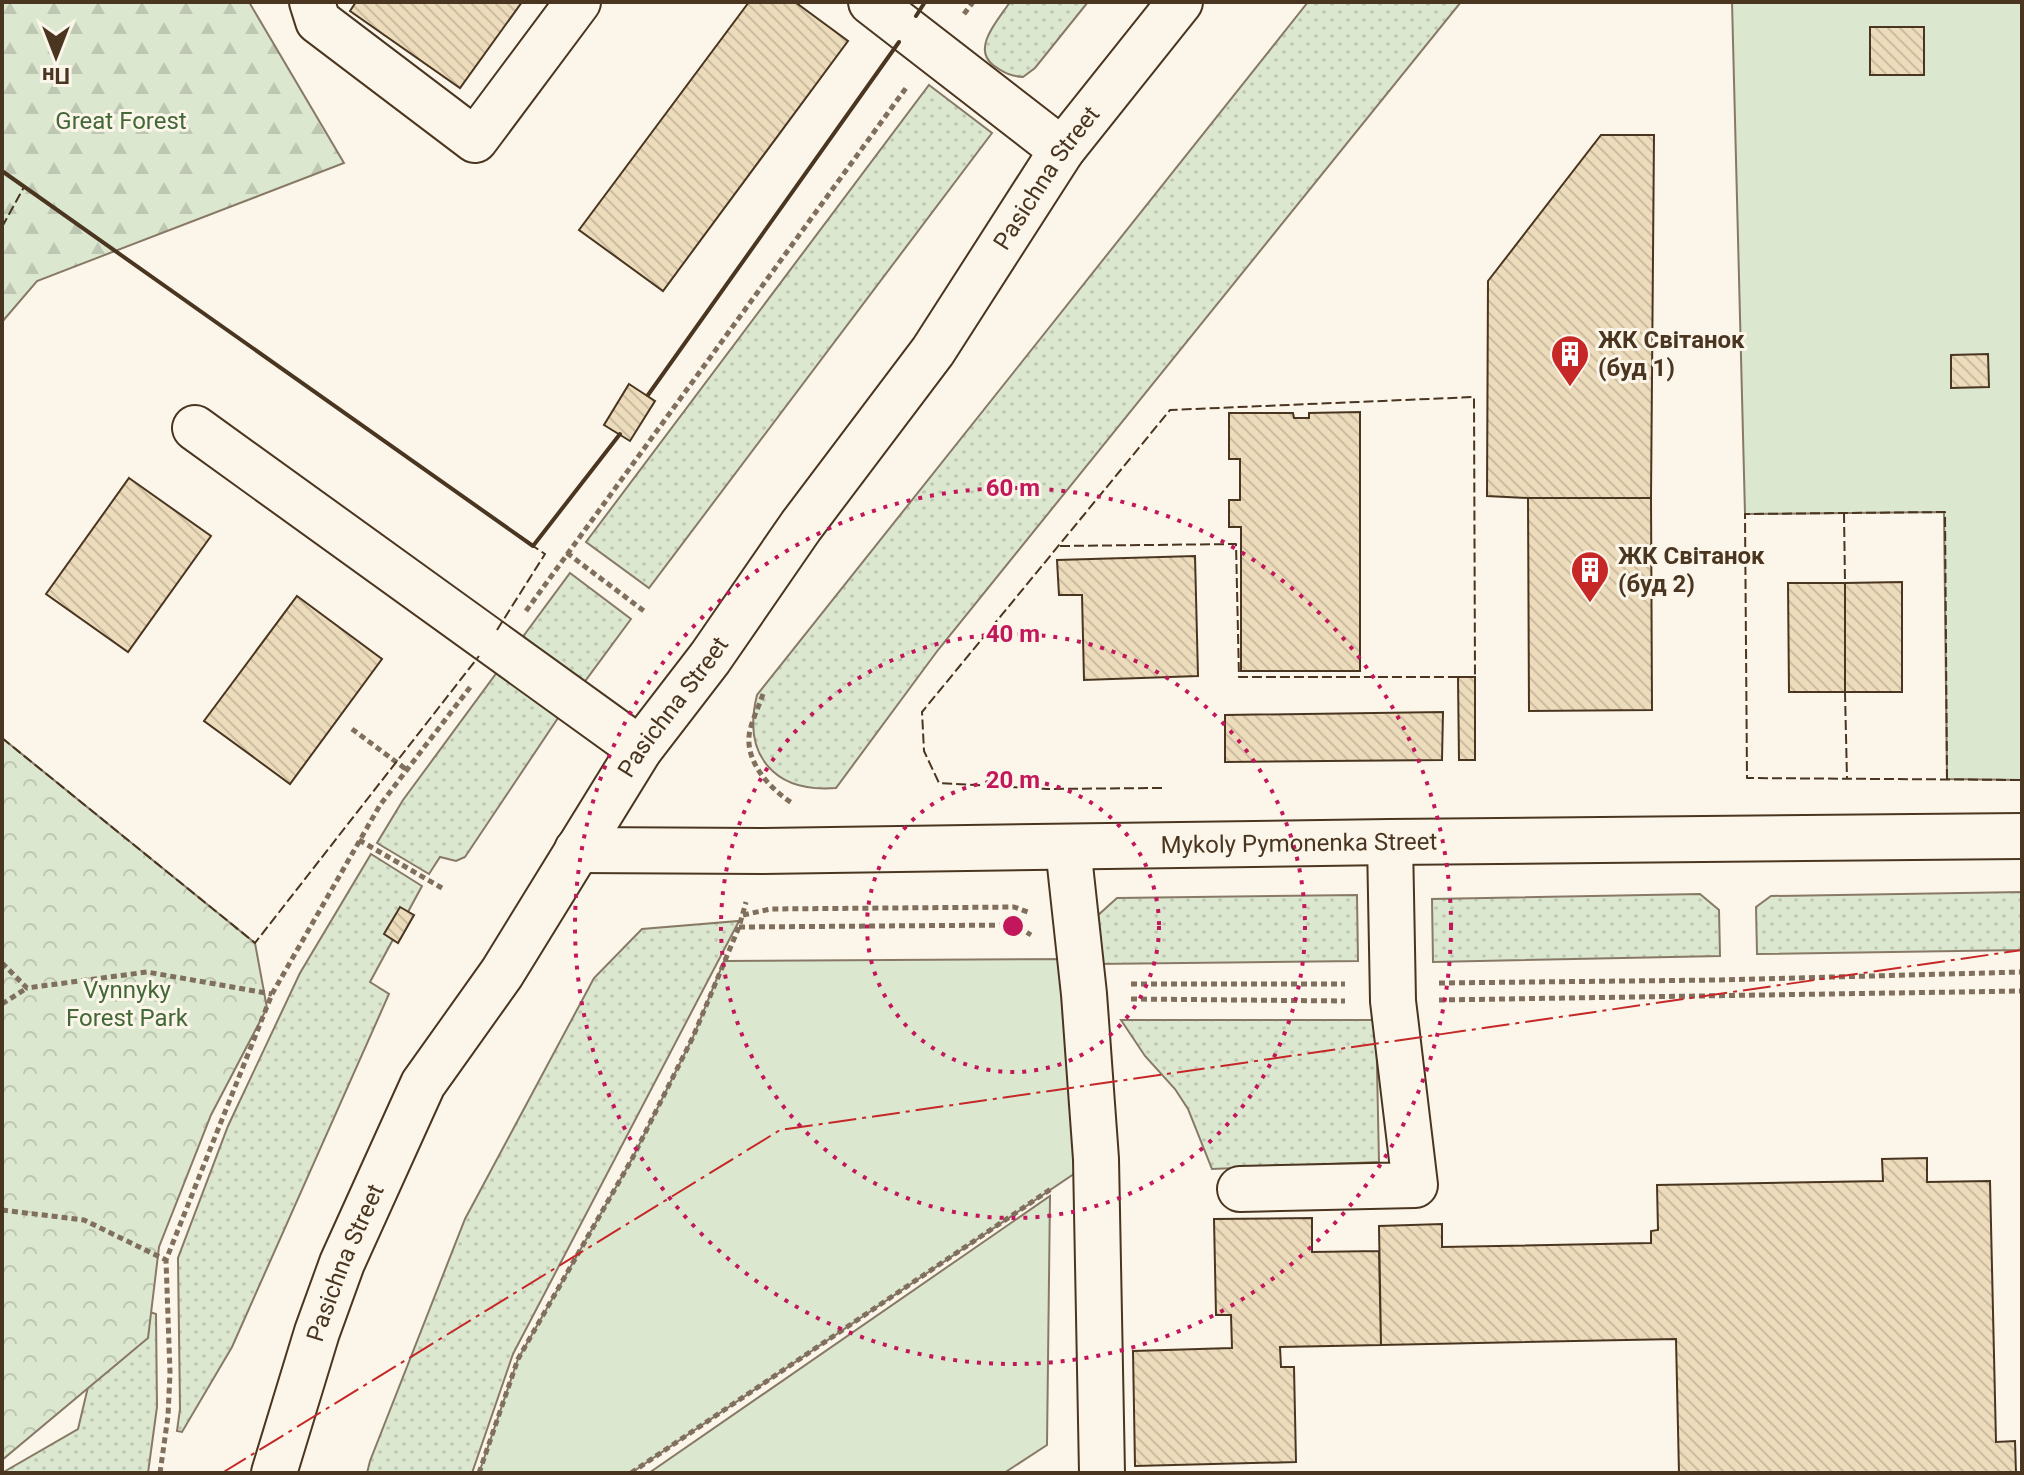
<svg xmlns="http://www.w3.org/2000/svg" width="2024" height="1475" font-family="Roboto,sans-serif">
	<defs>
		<pattern id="grass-dots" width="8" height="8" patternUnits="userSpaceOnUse" patternTransform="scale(2)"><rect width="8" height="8" fill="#dce7d0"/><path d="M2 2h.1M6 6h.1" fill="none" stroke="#bec7b2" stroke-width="1.8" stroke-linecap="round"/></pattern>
		<pattern id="forest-firs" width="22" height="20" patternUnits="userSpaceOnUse" patternTransform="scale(2)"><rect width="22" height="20" fill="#dce7d0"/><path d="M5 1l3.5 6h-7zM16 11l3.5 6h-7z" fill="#bec7b2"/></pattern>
		<pattern id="park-crowns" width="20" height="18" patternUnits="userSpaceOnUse" patternTransform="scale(2)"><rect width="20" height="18" fill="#dce7d0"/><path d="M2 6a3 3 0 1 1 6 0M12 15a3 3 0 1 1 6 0" fill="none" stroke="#bec7b2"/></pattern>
		<pattern id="building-back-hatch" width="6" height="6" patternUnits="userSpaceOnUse" patternTransform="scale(2)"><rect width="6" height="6" fill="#ecdcbc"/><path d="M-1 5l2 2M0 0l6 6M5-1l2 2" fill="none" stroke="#ccbda1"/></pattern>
	</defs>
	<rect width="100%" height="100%" fill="#fbf6e9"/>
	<path fill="url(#grass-dots)" stroke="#887966" stroke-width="2" d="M 1010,2 L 1088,2 L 1035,68 L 1023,77 C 1010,76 1004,73 993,65 C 971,48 999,19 1010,2 Z
		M 1308,2 L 1461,2 L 938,650 L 836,788 C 774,793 742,755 757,695 Z
		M 929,85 L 992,133 L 649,588 L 586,542 Z
		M 570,573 L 631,619 L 580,688 L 519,642 Z
		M 498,671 L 560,715 L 465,857 L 456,861 L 440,857 L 429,874 L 377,843 L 403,800 Z
		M 371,854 L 422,886 L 370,982 L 389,994 L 232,1347 L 182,1432 L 177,1431 L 180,1409 L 178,1258 L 228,1126 L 300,973 Z
		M 2022,892 L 2022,950 L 1757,954 L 1756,907 L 1771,896 Z
		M 1700,894 L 1719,910 L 1720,956 L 1433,962 L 1432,899 Z
		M 1357,895 L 1358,961 L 1096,964 L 1096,917 L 1117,898 Z
		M 739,921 L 513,1354 L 472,1473 L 367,1473 L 370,1461 L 465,1219 L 594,978 L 642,929 Z
		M 1121,1020 L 1376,1020 L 1379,1162 L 1212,1169 L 1188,1109 L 1175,1089 L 1145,1056 Z
		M 109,1299 L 156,1314 L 157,1407 L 148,1473 L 2,1473 L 78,1429 Z"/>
	<path fill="url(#forest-firs)" stroke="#887966" stroke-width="2" d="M 2,2 L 249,2 L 344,163 L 37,281 L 2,322 Z"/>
	<path fill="url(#park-crowns)" stroke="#887966" stroke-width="2" d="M 2,738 L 255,943 L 267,1008 L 211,1115 L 159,1247 L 148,1338 L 2,1460 Z"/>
	<path fill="#dce7d0" stroke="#887966" stroke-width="2" d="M 1732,2 L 2022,2 L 2022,780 L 1947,779 L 1944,512 L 1745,514 Z
		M 1080,959 L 1096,1159 L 631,1473 L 479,1473 L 518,1359 L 632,1159 L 693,1037 L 724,961 Z
		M 1050,1196 L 1047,1445 L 1004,1473 L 649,1473 Z"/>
	<path fill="url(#building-back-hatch)" stroke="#4a3520" stroke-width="2" d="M 356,2 L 522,2 L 460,88 L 350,11 Z
		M 749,2 L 795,2 L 848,41 L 663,291 L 579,230 Z
		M 1870,27 L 1924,27 L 1924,75 L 1870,75 Z
		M 1601,135 L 1654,135 L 1651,498 L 1528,498 L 1487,496 L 1488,281 Z
		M 1988,354 L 1989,387 L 1951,388 L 1951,355 Z
		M 629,384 L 655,401 L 630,441 L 604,425 Z
		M 1360,412 L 1360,671 L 1241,671 L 1241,527 L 1229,527 L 1229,500 L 1240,500 L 1240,459 L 1229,459 L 1229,413 L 1293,413 L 1294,418 L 1309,418 L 1309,413 Z
		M 129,478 L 211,536 L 128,652 L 46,594 Z
		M 1528,498 L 1651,498 L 1652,710 L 1529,711 Z
		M 1195,556 L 1198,676 L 1084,680 L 1082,595 L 1059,595 L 1057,560 Z
		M 1902,582 L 1902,692 L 1845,692 L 1845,583 Z
		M 1788,583 L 1845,583 L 1845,692 L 1789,692 Z
		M 297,596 L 382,659 L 290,784 L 204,721 Z
		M 1458,677 L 1475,677 L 1475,760 L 1459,760 Z
		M 1443,712 L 1442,760 L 1225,762 L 1225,715 Z
		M 400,907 L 414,915 L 398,943 L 384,934 Z
		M 1927,1158 L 1927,1182 L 1990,1181 L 1996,1442 L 2015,1441 L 2016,1473 L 1679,1473 L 1676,1339 L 1381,1345 L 1379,1226 L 1442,1224 L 1442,1247 L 1651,1243 L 1651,1231 L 1658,1230 L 1657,1185 L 1883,1181 L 1882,1159 Z
		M 1312,1218 L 1312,1252 L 1379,1251 L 1381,1345 L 1280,1347 L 1281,1367 L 1294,1367 L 1296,1462 L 1135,1466 L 1133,1351 L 1232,1348 L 1231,1315 L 1216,1315 L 1214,1219 Z"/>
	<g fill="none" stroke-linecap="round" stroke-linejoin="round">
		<g stroke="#4a3520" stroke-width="48">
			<g id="minor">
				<path d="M 312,2 L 318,21 L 475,140 L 578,2"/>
				<path d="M 871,2 L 1062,150"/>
				<path d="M 195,428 L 640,749"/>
				<path d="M 1068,847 L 1084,994 L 1096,1159 L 1102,1473"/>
				<path id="s1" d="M 577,850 L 763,851 L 1390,842 L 2022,836"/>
				<path d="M 1240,1189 L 1415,1185 L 1393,1001 L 1390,842"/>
			</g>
		</g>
		<g stroke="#4a3520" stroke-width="48">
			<g id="major">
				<path id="s2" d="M 274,1473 L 317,1332 L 342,1263 L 423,1084 L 502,973 L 640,749 L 710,658 L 801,526 L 933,351 L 1062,150 L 1180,2"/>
			</g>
		</g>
		<path stroke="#7f6f5c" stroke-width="5" stroke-dasharray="6 4" stroke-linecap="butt" d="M 964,14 L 973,2
			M 567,553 L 644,611
			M 526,611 L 906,88
			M 763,694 C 759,706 753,718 750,730 C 743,760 769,788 792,803
			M 352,729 L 407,770
			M 359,840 L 442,888
			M 743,915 L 771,909 L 1014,907 L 1028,912
			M 739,927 L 1015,925 L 1031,935
			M 2,963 L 27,988 L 147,972 L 272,994
			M 1439,983 L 1720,980 L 2022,972
			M 1131,984 L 1345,984
			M 1131,999 L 1345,1001
			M 1439,1000 L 2022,991
			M 2,1004 L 27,988
			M 2,1210 L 84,1220 L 166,1260
			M 160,1473 L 168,1416 L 170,1373 L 166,1260 L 272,994 L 380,805 L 471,686
			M 479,1473 L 518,1359 L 632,1159 L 693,1037 L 739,927 L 746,902
			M 631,1473 L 1051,1189"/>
		<use href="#minor" stroke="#fbf6e9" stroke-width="44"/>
		<use href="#major" stroke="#fbf6e9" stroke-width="44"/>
		<path stroke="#4a3520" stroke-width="2" stroke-dasharray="10 4" stroke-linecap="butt" d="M 2,227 L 24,187
			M 1844,513 L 1845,583
			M 1060,546 L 1236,544 L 1239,677 L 1462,677
			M 497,630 L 545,554 L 533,546
			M 1845,692 L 1847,779
			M 2,738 L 255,943 L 479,656
			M 1947,779 L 1945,512 L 1745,514 L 1747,778 L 2022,780
			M 1162,788 L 1047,789 L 939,783 L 924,751 L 922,712 L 1170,410 L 1474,397 L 1475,679"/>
		<path stroke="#4a3520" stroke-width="4" d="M 916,16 L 925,2
			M 2,171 L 533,546 L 620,434
			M 648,395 L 899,42"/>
		<path stroke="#c62828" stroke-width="2" stroke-dasharray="28 6 4 6" stroke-linecap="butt" d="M 222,1473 L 780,1130 L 2022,950"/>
	</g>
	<g fill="none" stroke="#c2185b" stroke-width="4" stroke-dasharray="4 8">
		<circle cx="1013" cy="926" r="146"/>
		<circle cx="1013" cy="926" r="292"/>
		<circle cx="1013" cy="926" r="438"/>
	</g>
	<defs>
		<g id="building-pin" transform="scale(2)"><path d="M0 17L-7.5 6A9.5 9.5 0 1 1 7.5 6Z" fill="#c62828" stroke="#fbf6e9"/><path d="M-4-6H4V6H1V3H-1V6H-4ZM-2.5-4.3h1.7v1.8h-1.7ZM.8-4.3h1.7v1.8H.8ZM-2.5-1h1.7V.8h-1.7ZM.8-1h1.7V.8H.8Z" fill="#fff"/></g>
	</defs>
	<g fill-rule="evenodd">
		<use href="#building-pin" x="1570" y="354"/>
		<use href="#building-pin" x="1590" y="570"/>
	</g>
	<g text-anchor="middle" stroke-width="6" stroke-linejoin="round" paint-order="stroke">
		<g font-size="24" fill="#436837" stroke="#fbf6e9">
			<text x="121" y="129">Great Forest</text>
			<text x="127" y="998">Vynnyky<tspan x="127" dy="28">Forest Park</tspan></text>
		</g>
		<g font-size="24" fill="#4a3520" stroke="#fbf6e9">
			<text dy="8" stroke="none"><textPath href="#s2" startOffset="1518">Pasichna Street</textPath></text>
			<text dy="8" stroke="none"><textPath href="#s2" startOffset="870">Pasichna Street</textPath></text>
			<text dy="8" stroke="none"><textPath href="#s1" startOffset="722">Mykoly Pymonenka Street</textPath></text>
			<text dy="8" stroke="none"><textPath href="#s2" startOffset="222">Pasichna Street</textPath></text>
		</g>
		<g font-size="24" font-weight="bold" fill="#4a3520" stroke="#fbf6e9" text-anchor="start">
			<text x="1598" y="348">ЖК Світанок<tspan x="1598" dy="28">(буд 1)</tspan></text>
			<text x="1618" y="564">ЖК Світанок<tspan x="1618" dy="28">(буд 2)</tspan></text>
		</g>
	</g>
	<circle cx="1013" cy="926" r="12" fill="#c2185b" stroke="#fbf6e9" stroke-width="4"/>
	<g font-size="24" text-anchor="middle" font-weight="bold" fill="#c2185b" stroke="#fbf6e9" stroke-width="6" stroke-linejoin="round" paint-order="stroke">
		<text x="1013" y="496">60 m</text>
		<text x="1013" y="642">40 m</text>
		<text x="1013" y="788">20 m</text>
	</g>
	<rect width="2024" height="1475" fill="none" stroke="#4a3520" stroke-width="8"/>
	<g transform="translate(56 56) rotate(180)" stroke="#fbf6e9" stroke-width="6" paint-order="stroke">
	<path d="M0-6L14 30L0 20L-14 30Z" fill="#4a3520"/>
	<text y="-12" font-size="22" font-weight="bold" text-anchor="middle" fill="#4a3520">Пн</text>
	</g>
</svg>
